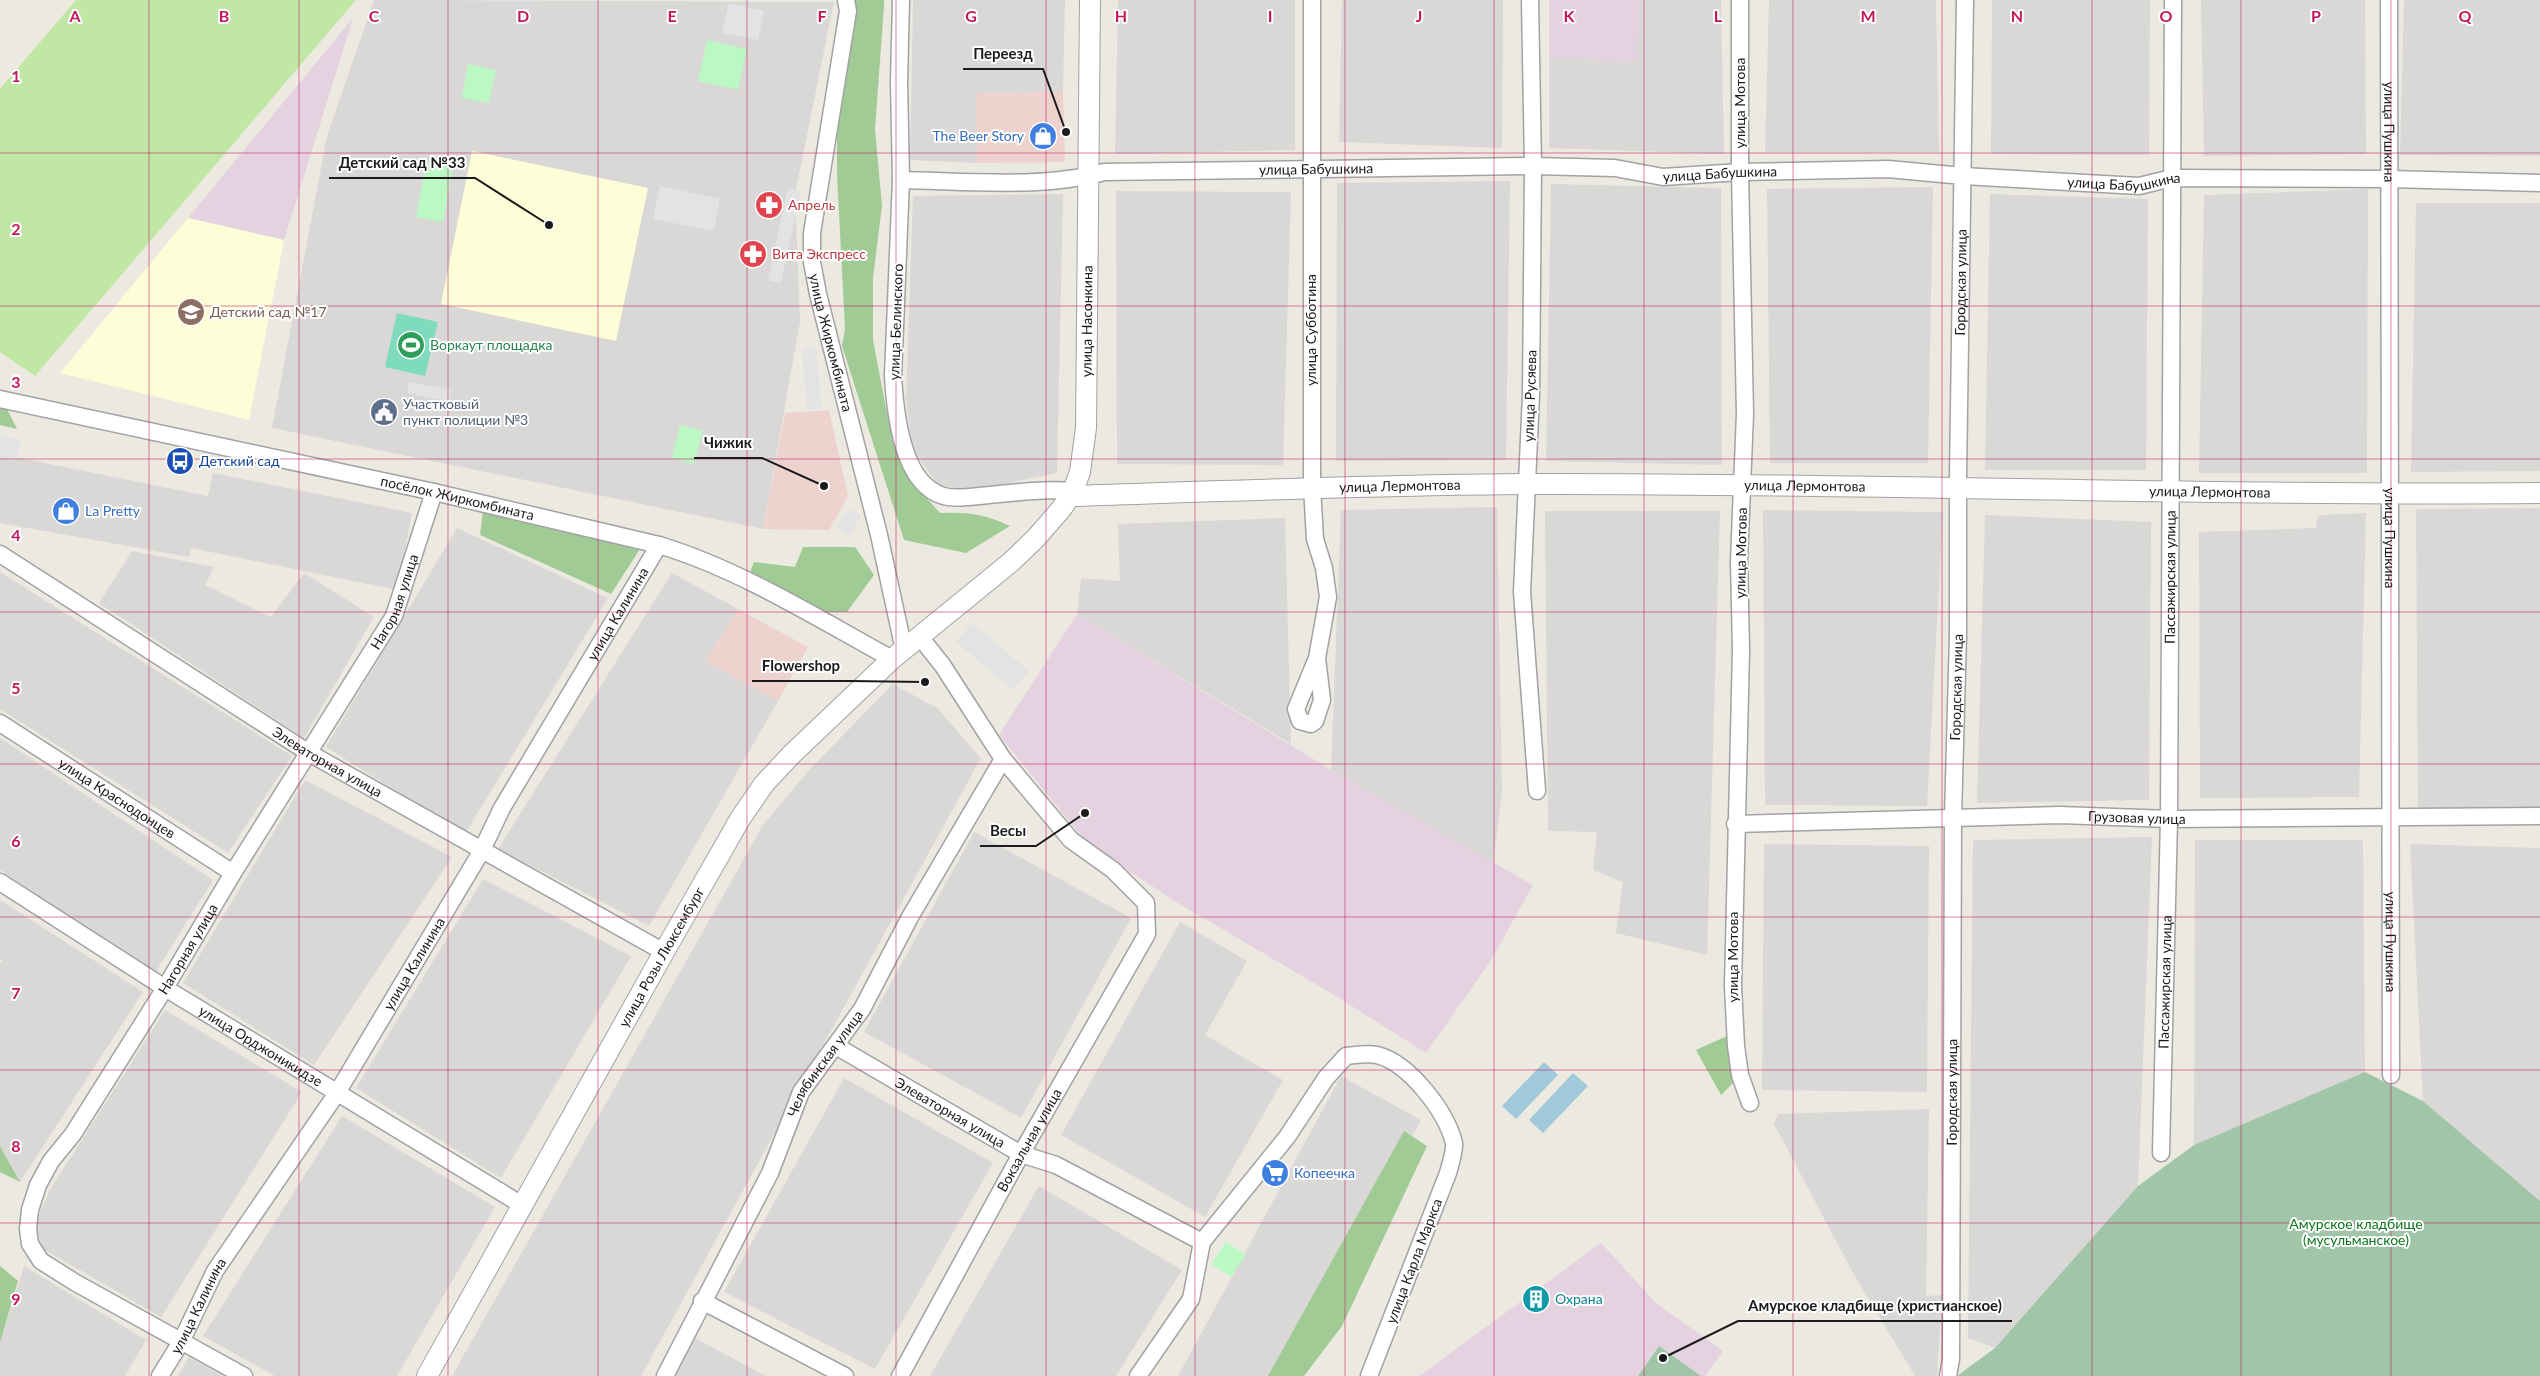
<svg xmlns="http://www.w3.org/2000/svg" width="2540" height="1376" font-family="Lato,sans-serif">
	<rect width="100%" height="100%" fill="#ece9e0"/>
	<path fill="#d9d8d7" d="M 374,0 L 834,2 L 795,194 L 800,322 L 763,529 L 272,428 L 327,136 Z
		M 913,0 L 1065,0 L 1063,92 L 977,94 L 977,163 L 910,160 Z
		M 1118,0 L 1295,0 L 1295,150 L 1115,154 Z
		M 1342,0 L 1503,0 L 1502,148 L 1339,142 Z
		M 1639,0 L 1721,0 L 1724,154 L 1549,148 L 1549,58 L 1637,61 Z
		M 1769,0 L 1936,0 L 1939,152 L 1765,152 Z
		M 1992,0 L 2150,0 L 2149,155 L 1991,154 Z
		M 2201,0 L 2365,0 L 2366,154 L 2204,156 Z
		M 2404,0 L 2540,0 L 2540,156 L 2400,155 Z
		M 1510,181 L 1506,460 L 1336,461 L 1337,183 Z
		M 1551,184 L 1721,188 L 1722,465 L 1546,461 Z
		M 1933,187 L 1928,463 L 1770,463 L 1767,189 Z
		M 2368,189 L 2367,473 L 2199,473 L 2204,195 Z
		M 1116,191 L 1291,192 L 1283,465 L 1117,464 Z
		M 1063,194 L 1057,473 L 971,491 L 937,484 L 912,448 L 906,399 L 913,196 Z
		M 1990,194 L 2148,199 L 2146,470 L 1985,470 Z
		M 2416,203 L 2540,203 L 2540,471 L 2411,472 Z
		M 0,454 L 208,496 L 213,473 L 412,513 L 397,590 L 191,548 L 189,557 L 0,523 Z
		M 1497,507 L 1502,794 L 1493,863 L 1331,770 L 1341,510 Z
		M 2540,508 L 2540,808 L 2418,809 L 2416,509 Z
		M 1763,510 L 1943,512 L 1927,806 L 1765,805 Z
		M 1545,511 L 1720,511 L 1707,955 L 1616,933 L 1623,882 L 1593,870 L 1597,832 L 1548,831 Z
		M 2366,513 L 2359,797 L 2200,798 L 2199,532 L 2316,528 L 2318,515 Z
		M 1985,515 L 2151,522 L 2149,800 L 1977,803 Z
		M 1285,518 L 1291,744 L 1077,614 L 1081,578 L 1120,581 L 1118,524 Z
		M 457,528 L 608,598 L 465,834 L 326,747 Z
		M 132,551 L 214,567 L 205,585 L 271,617 L 304,573 L 374,617 L 304,738 L 99,603 Z
		M 0,572 L 292,756 L 228,853 L 0,709 Z
		M 672,573 L 738,609 L 706,661 L 778,701 L 649,926 L 498,849 Z
		M 893,684 L 937,708 L 981,758 L 641,1376 L 452,1376 L 763,825 L 811,768 Z
		M 0,738 L 213,880 L 155,973 L 0,870 Z
		M 305,780 L 452,857 L 314,1065 L 183,983 Z
		M 974,832 L 1131,918 L 1021,1118 L 864,1032 Z
		M 2152,837 L 2138,1186 L 1995,1348 L 1968,1338 L 1973,840 Z
		M 2195,840 L 2363,840 L 2365,1072 L 2194,1145 Z
		M 1764,844 L 1929,846 L 1927,1092 L 1762,1090 Z
		M 2410,844 L 2540,848 L 2540,1201 L 2423,1101 Z
		M 483,879 L 631,956 L 501,1178 L 356,1088 Z
		M 0,900 L 143,992 L 20,1182 L 0,1146 L 0,963 L 3,962 L 0,958 Z
		M 1180,922 L 1247,961 L 1205,1035 L 1283,1080 L 1205,1217 L 1061,1135 Z
		M 165,1010 L 302,1092 L 161,1317 L 38,1246 L 35,1224 L 51,1188 Z
		M 1341,1076 L 1421,1120 L 1282,1376 L 1178,1376 Z
		M 844,1078 L 993,1163 L 875,1369 L 724,1292 Z
		M 1929,1109 L 1926,1296 L 1942,1295 L 1937,1376 L 1915,1376 L 1853,1273 L 1774,1124 L 1778,1114 Z
		M 342,1116 L 495,1207 L 397,1376 L 275,1376 L 203,1336 Z
		M 1039,1186 L 1182,1270 L 1116,1376 L 930,1376 Z
		M 24,1266 L 146,1340 L 125,1376 L 0,1376 L 0,1343 Z
		M 693,1337 L 766,1376 L 674,1376 Z
		M 189,1357 L 223,1376 L 178,1376 Z"/>
	<path fill="#eed2ce" d="M 1063,92 L 1065,162 L 977,163 L 976,94 Z
		M 829,410 L 848,496 L 829,530 L 763,529 L 785,413 Z
		M 738,609 L 808,647 L 778,701 L 706,661 Z"/>
	<path fill="#e5d2e0" d="M 1549,0 L 1639,0 L 1638,61 L 1549,58 Z
		M 353,18 L 284,240 L 188,218 Z
		M 1077,614 L 1331,770 L 1533,885 L 1490,962 L 1426,1053 L 1331,993 L 1176,902 L 1087,843 L 999,735 Z
		M 1601,1243 L 1656,1303 L 1723,1351 L 1705,1376 L 1701,1376 L 1659,1346 L 1638,1376 L 1419,1376 Z"/>
	<path fill="#fcfed7" d="M 472,151 L 648,188 L 616,341 L 441,304 Z
		M 188,218 L 284,240 L 249,420 L 60,373 Z"/>
	<path fill="#c1e7a5" d="M 76,0 L 356,0 L 35,376 L 0,352 L 0,89 Z"/>
	<path fill="#a1cb95" d="M 853,0 L 884,0 L 884,6 L 875,129 L 882,206 L 873,278 L 873,340 L 888,419 L 914,484 L 940,513 C 969,512 984,514 1010,526 L 966,553 L 904,540 L 842,346 L 845,329 L 837,174 L 837,101 Z
		M 0,408 L 7,409 L 17,429 L 0,425 Z
		M 483,510 L 640,549 L 611,594 L 480,535 Z
		M 803,547 L 855,547 L 874,575 L 847,612 L 827,612 L 750,572 L 754,562 L 795,567 Z
		M 1727,1036 L 1735,1081 L 1721,1095 L 1696,1050 Z
		M 1404,1131 L 1427,1146 L 1342,1326 L 1304,1376 L 1268,1376 Z
		M 0,1146 L 20,1182 L 0,1172 Z
		M 0,1266 L 18,1281 L 0,1343 Z"/>
	<path fill="#a1c5a9" d="M 2365,1072 L 2423,1101 L 2540,1201 L 2540,1376 L 1957,1376 L 1995,1348 L 2138,1186 L 2194,1145 Z
		M 1659,1346 L 1701,1376 L 1638,1376 Z"/>
	<path fill="#bbf8c4" d="M 707,40 L 747,49 L 738,90 L 698,81 Z
		M 468,64 L 496,70 L 489,103 L 462,98 Z
		M 426,162 L 453,167 L 443,222 L 416,217 Z
		M 680,425 L 703,431 L 694,464 L 672,458 Z
		M 1226,1242 L 1246,1255 L 1231,1277 L 1211,1264 Z"/>
	<path fill="#7edbbe" d="M 397,313 L 438,322 L 425,376 L 385,367 Z"/>
	<path fill="#e3e3e3" d="M 729,3 L 764,11 L 758,40 L 722,33 Z
		M 660,186 L 720,199 L 714,231 L 653,219 Z
		M 788,188 L 801,191 L 781,283 L 768,280 Z
		M 816,347 L 822,409 L 807,410 L 802,349 Z
		M 409,382 L 451,390 L 449,401 L 407,393 Z
		M 0,435 L 21,440 L 16,461 L 0,457 Z
		M 848,509 L 861,516 L 849,535 L 837,527 Z
		M 972,623 L 1029,671 L 1013,690 L 956,642 Z"/>
	<path fill="#a0c9da" d="M 1544,1062 L 1558,1075 L 1516,1119 L 1502,1106 Z
		M 1573,1073 L 1588,1086 L 1543,1133 L 1529,1120 Z"/>
	<g fill="none" stroke-linecap="round" stroke-linejoin="round">
		<g stroke="#a2a2a2" stroke-width="19">
			<g id="minor">
				<path id="s1" d="M 846,0 L 848,11 L 812,233 L 812,262 L 818,294 L 879,535 L 904,650"/>
				<path d="M 901,0 L 899,82 L 901,180 L 893,376 C 895,412 902,489 948,497 C 961,499 976,496 989,495 C 1018,492 1045,489 1073,491"/>
				<path d="M 1312,0 L 1312,487 L 1315,539 L 1324,568 L 1328,597 L 1317,658 L 1296,709 L 1300,721 L 1311,724 L 1315,721 L 1322,700 L 1317,658"/>
				<path d="M 1530,0 L 1533,166 L 1531,395 L 1522,592 L 1537,791"/>
				<path d="M 1740,0 L 1740,172 L 1745,414 L 1739,561 L 1741,650 L 1733,986 L 1736,1046 L 1740,1075 L 1750,1103"/>
				<path id="s2" d="M 2389,0 L 2391,1075"/>
				<path id="s3" d="M 901,180 C 964,181 1043,189 1104,172 L 1533,166 L 1615,168 L 1663,177 L 1740,172 L 1888,169 L 1963,176 L 2139,186 L 2172,178 L 2390,179 L 2540,183"/>
				<path id="s4" d="M 0,399 L 434,492 L 659,545 C 739,569 819,619 892,659"/>
				<path id="s5" d="M 0,554 L 309,753 L 664,952"/>
				<path id="s6" d="M 0,723 L 233,873"/>
				<path id="s7" d="M 1735,824 L 2060,815 L 2169,819 L 2540,816"/>
				<path id="s8" d="M 0,882 L 165,988 L 522,1205"/>
				<path id="s9" d="M 836,1046 L 1021,1154 L 1056,1165 L 1202,1242"/>
				<path id="s10" d="M 2161,1153 L 2169,819 L 2173,0"/>
				<path d="M 702,1301 L 845,1376"/>
				<path id="s11" d="M 160,1376 L 181,1342 L 215,1271 L 337,1093 L 481,852 L 502,808 L 659,545"/>
				<path id="s12" d="M 244,1376 L 76,1283 L 41,1261 L 30,1244 L 28,1229 L 30,1210 L 38,1185 L 51,1161 L 73,1134 L 165,988 L 233,873 L 394,616 L 434,492"/>
				<path id="s13" d="M 665,1376 L 770,1173 L 801,1092 L 862,1009 L 910,917 L 1003,759"/>
				<path id="s14" d="M 900,1376 L 1021,1154 L 1147,934 L 1146,903 L 1113,870 L 1071,840 L 1003,759 L 943,666 L 920,637"/>
				<path d="M 1138,1376 L 1191,1299 L 1202,1242 L 1287,1137 L 1326,1078 L 1346,1056 C 1356,1055 1367,1053 1377,1055 C 1409,1063 1446,1111 1454,1143 C 1455,1151 1450,1165 1448,1173 L 1369,1376"/>
				<path id="s15" d="M 1948,1376 L 1951,1359 L 1953,817 L 1958,635 L 1958,477 L 1965,0"/>
			</g>
		</g>
		<g stroke="#a2a2a2" stroke-width="22">
			<g id="tertiary">
				<path id="s16" d="M 1070,496 C 1223,491 1375,485 1528,484 C 1865,483 2203,496 2540,493"/>
				<path id="s17" d="M 427,1376 L 664,952 L 740,819 L 764,784 L 791,755 L 892,659 L 1011,562 L 1036,538 L 1062,508 L 1073,491 L 1080,472 L 1086,428 L 1090,0"/>
			</g>
		</g>
		<use href="#minor" stroke="#fff" stroke-width="16"/>
		<use href="#tertiary" stroke="#fff" stroke-width="20"/>
	</g>
	<path fill="none" stroke="#c2185b" stroke-width="1" stroke-opacity="0.55" d="M 149,0 L 149,1376M 299,0 L 299,1376M 448,0 L 448,1376M 598,0 L 598,1376M 747,0 L 747,1376M 896,0 L 896,1376M 1046,0 L 1046,1376M 1195,0 L 1195,1376M 1345,0 L 1345,1376M 1494,0 L 1494,1376M 1644,0 L 1644,1376M 1793,0 L 1793,1376M 1942,0 L 1942,1376M 2092,0 L 2092,1376M 2241,0 L 2241,1376M 2391,0 L 2391,1376M 0,153 L 2540,153M 0,306 L 2540,306M 0,459 L 2540,459M 0,612 L 2540,612M 0,764 L 2540,764M 0,917 L 2540,917M 0,1070 L 2540,1070M 0,1223 L 2540,1223"/>
	<defs>
		<g id="shop-disc" transform="scale(1.4375)"><circle r="9.5" fill="#3f7fe0" stroke="#fff"/><path d="M-5-2.5h2.3a2.7 3.5 0 0 1 5.4 0H5L5.5 6h-11ZM-1.5-2.5h3a1.5 2.3 0 0 0-3 0Z" fill="#fff"/></g>
		<g id="pharmacy-disc" transform="scale(1.4375)"><circle r="9.5" fill="#e0444e" stroke="#fff"/><path d="M-2-6h4v4h4v4h-4v4h-4v-4h-4v-4h4Z" fill="#fff"/></g>
		<g id="school-disc" transform="scale(1.4375)"><circle r="9.5" fill="#8d6e63" stroke="#fff"/><path d="M0-5L7-2L0 1L-7-2ZM-4 1L0 2.5L4 1V4Q0 6-4 4Z" fill="#fff"/></g>
		<g id="stadium-disc" transform="scale(1.4375)"><circle r="9.5" fill="#2e9e5b" stroke="#fff"/><path d="M0-5a6.5 5 0 1 0 0 10a6.5 5 0 1 0 0-10ZM-3.5-1.8h7v3.6h-7Z" fill="#fff"/></g>
		<g id="civic-disc" transform="scale(1.4375)"><circle r="9.5" fill="#5c6f8a" stroke="#fff"/><path d="M-.6-6.5H3V-4.5H.6V-3L4-1V1h2V6H-6V1h2V-1L-.6-3ZM-1.2 2.5V6h2.4V2.5Z" fill="#fff"/></g>
		<g id="bus-disc" transform="scale(1.4375)"><circle r="9.5" fill="#1a4fb4" stroke="#fff"/><path d="M-5-6H5V4H4V6H2V4H-2V6H-4V4H-5ZM-3.5-4V0h7V-4ZM-3.5 1.2v1.5H-2V1.2ZM2 1.2v1.5H3.5V1.2Z" fill="#fff"/></g>
		<g id="supermarket-disc" transform="scale(1.4375)"><circle r="9.5" fill="#3f7fe0" stroke="#fff"/><path d="M-6-5.5h2.5l.6 2H6L4.5 2H-2.5L-4.4-4H-6ZM-1.5 3.2a1.3 1.3 0 1 0 .1 0ZM3 3.2a1.3 1.3 0 1 0 .1 0Z" fill="#fff"/></g>
		<g id="building-disc" transform="scale(1.4375)"><circle r="9.5" fill="#0f9aa8" stroke="#fff"/><path d="M-4-6H4V6H1V3H-1V6H-4ZM-2.5-4.3h1.7v1.8h-1.7ZM.8-4.3h1.7v1.8H.8ZM-2.5-1h1.7V.8h-1.7ZM.8-1h1.7V.8H.8Z" fill="#fff"/></g>
	</defs>
	<g fill-rule="evenodd">
		<use href="#shop-disc" x="1043" y="136"/>
		<use href="#pharmacy-disc" x="769" y="205"/>
		<use href="#pharmacy-disc" x="753" y="254"/>
		<use href="#school-disc" x="191" y="312"/>
		<use href="#stadium-disc" x="411" y="345"/>
		<use href="#civic-disc" x="384" y="412"/>
		<use href="#bus-disc" x="180" y="461"/>
		<use href="#shop-disc" x="66" y="511"/>
		<use href="#supermarket-disc" x="1275" y="1173"/>
		<use href="#building-disc" x="1536" y="1299"/>
	</g>
	<g text-anchor="middle" stroke-width="4" stroke-linejoin="round" paint-order="stroke">
		<g font-size="14" fill="#1b1b1b" stroke="#fff">
			<text transform="translate(1740 103) rotate(-90)" y="5">улица Мотова</text>
			<text dy="5" stroke="none"><textPath href="#s2" startOffset="132">улица Пушкина</textPath></text>
			<text dy="5" stroke="none"><textPath href="#s3" startOffset="416">улица Бабушкина</textPath></text>
			<text dy="5" stroke="none"><textPath href="#s3" startOffset="821">улица Бабушкина</textPath></text>
			<text dy="5" stroke="none"><textPath href="#s3" startOffset="1226">улица Бабушкина</textPath></text>
			<text dy="5" stroke="none"><textPath href="#s15" startOffset="1094">Городская улица</textPath></text>
			<text dy="5" stroke="none"><textPath href="#s17" startOffset="1280">улица Насонкина</textPath></text>
			<text transform="translate(896 322) rotate(-88)" y="5">улица Белинского</text>
			<text transform="translate(1311 330) rotate(-90)" y="5">улица Субботина</text>
			<text dy="5" stroke="none"><textPath href="#s1" startOffset="348">улица Жиркомбината</textPath></text>
			<text transform="translate(1530 396) rotate(-88)" y="5">улица Русяева</text>
			<text dy="5" stroke="none"><textPath href="#s16" startOffset="330">улица Лермонтова</textPath></text>
			<text dy="5" stroke="none"><textPath href="#s16" startOffset="735">улица Лермонтова</textPath></text>
			<text dy="5" stroke="none"><textPath href="#s16" startOffset="1140">улица Лермонтова</textPath></text>
			<text dy="5" stroke="none"><textPath href="#s4" startOffset="468">посёлок Жиркомбината</textPath></text>
			<text dy="5" stroke="none"><textPath href="#s2" startOffset="538">улица Пушкина</textPath></text>
			<text transform="translate(1741 553) rotate(-89)" y="5">улица Мотова</text>
			<text dy="5" stroke="none"><textPath href="#s10" startOffset="576">Пассажирская улица</textPath></text>
			<text dy="5" stroke="none"><textPath href="#s12" startOffset="999">Нагорная улица</textPath></text>
			<text dy="5" stroke="none"><textPath href="#s11" startOffset="890">улица Калинина</textPath></text>
			<text dy="5" stroke="none"><textPath href="#s15" startOffset="689">Городская улица</textPath></text>
			<text dy="5" stroke="none"><textPath href="#s5" startOffset="388">Элеваторная улица</textPath></text>
			<text dy="5" stroke="none"><textPath href="#s6" startOffset="139">улица Краснодонцев</textPath></text>
			<text dy="5" stroke="none"><textPath href="#s7" startOffset="402">Грузовая улица</textPath></text>
			<text dy="5" stroke="none"><textPath href="#s2" startOffset="942">улица Пушкина</textPath></text>
			<text dy="5" stroke="none"><textPath href="#s12" startOffset="594">Нагорная улица</textPath></text>
			<text dy="5" stroke="none"><textPath href="#s17" startOffset="480">улица Розы Люксембург</textPath></text>
			<text transform="translate(1733 957) rotate(-90)" y="5">улица Мотова</text>
			<text dy="5" stroke="none"><textPath href="#s11" startOffset="485">улица Калинина</textPath></text>
			<text dy="5" stroke="none"><textPath href="#s10" startOffset="171">Пассажирская улица</textPath></text>
			<text dy="5" stroke="none"><textPath href="#s8" startOffset="308">улица Орджоникидзе</textPath></text>
			<text dy="5" stroke="none"><textPath href="#s13" startOffset="352">Челябинская улица</textPath></text>
			<text dy="5" stroke="none"><textPath href="#s15" startOffset="284">Городская улица</textPath></text>
			<text dy="5" stroke="none"><textPath href="#s9" startOffset="132">Элеваторная улица</textPath></text>
			<text dy="5" stroke="none"><textPath href="#s14" startOffset="269">Вокзальная улица</textPath></text>
			<text transform="translate(1414 1261) rotate(-69)" y="5">улица Карла Маркса</text>
			<text dy="5" stroke="none"><textPath href="#s11" startOffset="80">улица Калинина</textPath></text>
		</g>
		<g font-size="14" fill="#366cbe" stroke="#fff" text-anchor="start">
			<text x="1024" y="141" text-anchor="end">The Beer Story</text>
			<text x="85" y="516">La Pretty</text>
			<text x="1294" y="1178">Копеечка</text>
		</g>
		<g font-size="14" fill="#be3a42" stroke="#fff" text-anchor="start">
			<text x="788" y="210">Апрель</text>
			<text x="772" y="259">Вита Экспресс</text>
		</g>
		<g font-size="14" fill="#785e54" stroke="#fff" text-anchor="start">
			<text x="210" y="317">Детский сад №17</text>
		</g>
		<g font-size="14" fill="#27864d" stroke="#fff" text-anchor="start">
			<text x="430" y="350">Воркаут площадка</text>
		</g>
		<g font-size="14" fill="#4e5e75" stroke="#fff" text-anchor="start">
			<text x="403" y="409">Участковый<tspan x="403" dy="16">пункт полиции №3</tspan></text>
		</g>
		<g font-size="14" fill="#164399" stroke="#fff" text-anchor="start">
			<text x="199" y="466">Детский сад</text>
		</g>
		<g font-size="14" fill="#0c751d" stroke="#fff">
			<text x="2356" y="1229">Амурское кладбище<tspan x="2356" dy="16">(мусульманское)</tspan></text>
		</g>
		<g font-size="14" fill="#0d838f" stroke="#fff" text-anchor="start">
			<text x="1555" y="1304">Охрана</text>
		</g>
	</g>
	<g font-size="16" text-anchor="middle" font-weight="bold" fill="#c2185b" stroke="#fff" stroke-width="4" stroke-linejoin="round" paint-order="stroke">
		<text x="75" y="22">A</text>
		<text x="224" y="22">B</text>
		<text x="374" y="22">C</text>
		<text x="523" y="22">D</text>
		<text x="672" y="22">E</text>
		<text x="822" y="22">F</text>
		<text x="971" y="22">G</text>
		<text x="1121" y="22">H</text>
		<text x="1270" y="22">I</text>
		<text x="1419" y="22">J</text>
		<text x="1569" y="22">K</text>
		<text x="1718" y="22">L</text>
		<text x="1868" y="22">M</text>
		<text x="2017" y="22">N</text>
		<text x="2166" y="22">O</text>
		<text x="2316" y="22">P</text>
		<text x="2465" y="22">Q</text>
		<text x="16" y="82">1</text>
		<text x="16" y="235">2</text>
		<text x="16" y="388">3</text>
		<text x="16" y="541">4</text>
		<text x="16" y="694">5</text>
		<text x="16" y="847">6</text>
		<text x="16" y="999">7</text>
		<text x="16" y="1152">8</text>
		<text x="16" y="1305">9</text>
	</g>
	<path fill="none" stroke="#1b1b1b" stroke-width="2" d="M1066 132L1043 69H963M549 225L475 178H329M824 486L762 458H694M925 682L850 681H752M1085 813L1036 846H980M1663 1358L1738 1321H2012"/>
	<g fill="#1b1b1b" stroke="#fff" stroke-width="2">
		<circle cx="1066" cy="132" r="5"/>
		<circle cx="549" cy="225" r="5"/>
		<circle cx="824" cy="486" r="5"/>
		<circle cx="925" cy="682" r="5"/>
		<circle cx="1085" cy="813" r="5"/>
		<circle cx="1663" cy="1358" r="5"/>
	</g>
	<g font-size="15" text-anchor="middle" font-weight="bold" fill="#1b1b1b" stroke="#fff" stroke-width="4" stroke-linejoin="round" paint-order="stroke">
		<text x="1003" y="59">Переезд</text>
		<text x="402" y="168">Детский сад №33</text>
		<text x="728" y="448">Чижик</text>
		<text x="801" y="671">Flowershop</text>
		<text x="1008" y="836">Весы</text>
		<text x="1875" y="1311">Амурское кладбище (христианское)</text>
	</g>
</svg>
